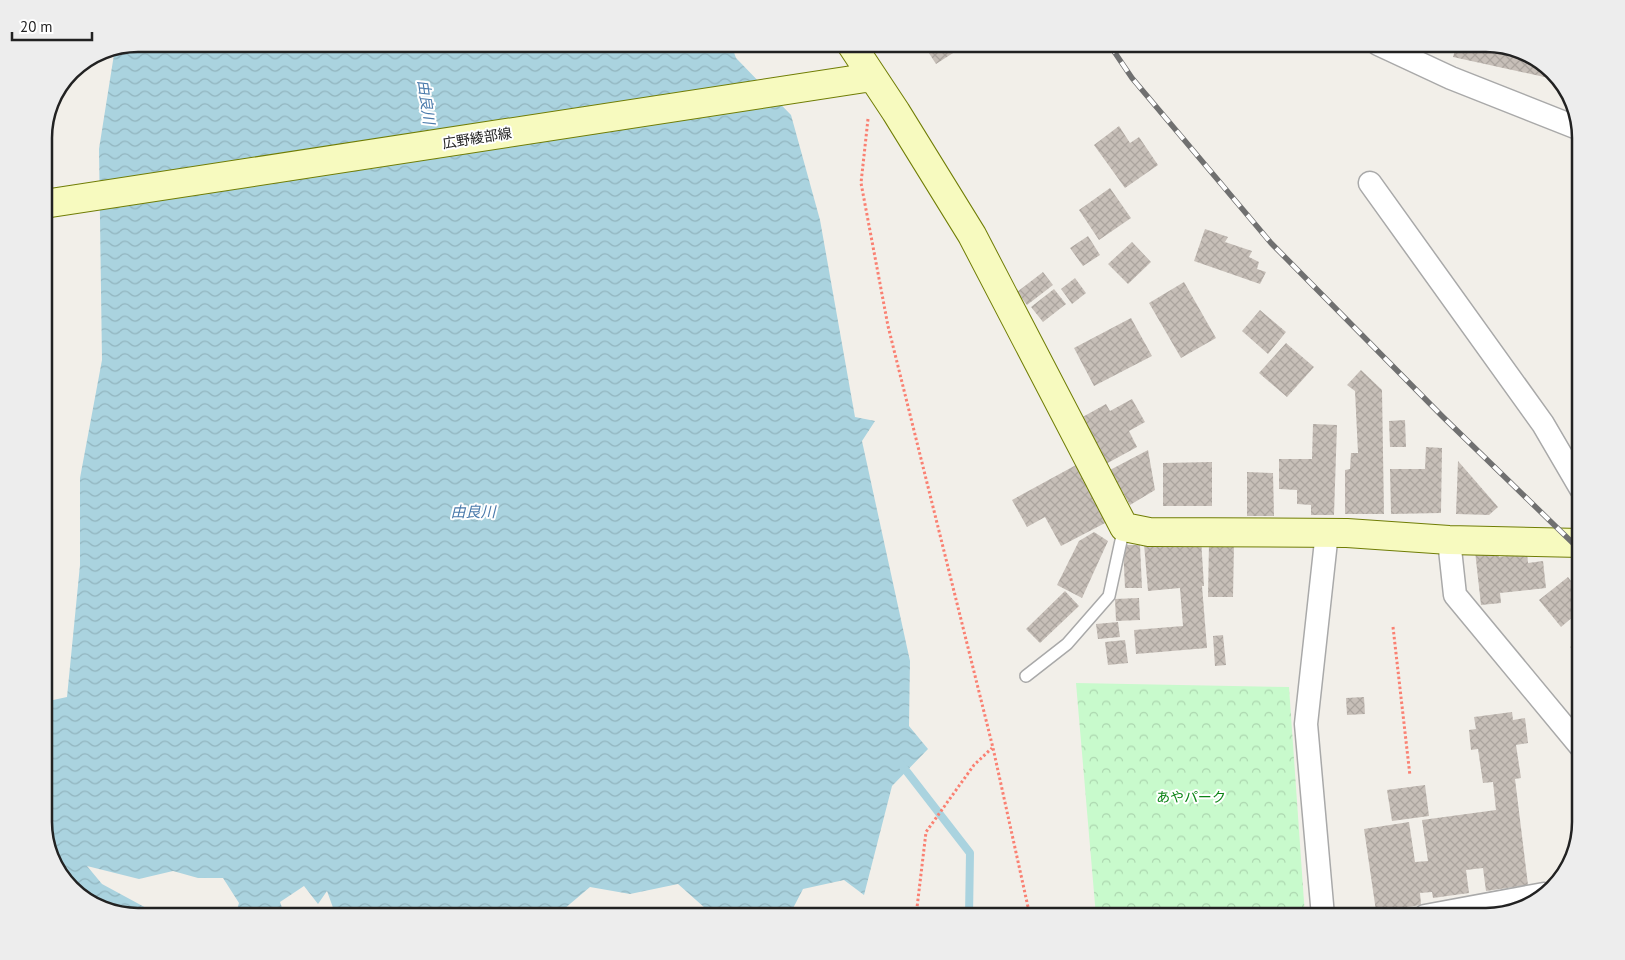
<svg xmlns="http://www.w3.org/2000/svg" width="1625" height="960" font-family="'PT Sans','Noto Sans JP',sans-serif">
	<defs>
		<pattern id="park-crowns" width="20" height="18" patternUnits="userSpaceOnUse" patternTransform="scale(1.25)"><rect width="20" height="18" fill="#c8facc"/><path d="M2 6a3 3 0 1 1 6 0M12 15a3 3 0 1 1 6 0" fill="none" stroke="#acd6af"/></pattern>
		<pattern id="water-waves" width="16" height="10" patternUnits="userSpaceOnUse" patternTransform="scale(1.25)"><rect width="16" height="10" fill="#aad3df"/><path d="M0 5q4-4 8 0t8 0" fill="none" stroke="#92b5bf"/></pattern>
		<pattern id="building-cross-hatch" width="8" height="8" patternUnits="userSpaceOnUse" patternTransform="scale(1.25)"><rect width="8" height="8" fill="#c7bfb8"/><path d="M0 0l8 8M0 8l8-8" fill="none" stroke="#aba49e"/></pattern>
	</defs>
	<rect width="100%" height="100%" fill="#f2efe9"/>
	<path fill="url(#park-crowns)" d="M 1076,683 L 1289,687 L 1305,916 L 1096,916 Z"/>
	<path fill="url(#water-waves)" d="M 138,44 L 731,44 L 736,58 L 791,115 L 820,220 L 855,417 L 875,421 L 862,441 L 910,661 L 909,726 L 928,749 L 892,786 L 864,895 L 844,880 L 803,889 L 789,916 L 714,916 L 678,884 L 630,894 L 590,887 L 564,909 L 566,916 L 336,916 L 327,891 L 318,904 L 304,886 L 280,902 L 285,916 L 235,916 L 239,903 L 223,878 L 198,878 L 173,871 L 139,879 L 87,866 L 102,884 L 161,916 L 138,916 L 114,910 L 114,908 L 87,900 L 57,869 L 49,845 L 44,812 L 44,702 L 67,697 L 80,565 L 80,478 L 102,360 L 99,149 L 115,48 Z"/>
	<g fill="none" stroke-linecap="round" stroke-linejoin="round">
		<path stroke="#aad3df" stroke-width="8" d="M 901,764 L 970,853 L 969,916"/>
	</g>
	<path fill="url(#building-cross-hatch)" d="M 923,44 L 967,44 L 936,64 Z
		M 1457,44 L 1487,44 L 1534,56 L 1558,80 L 1453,57 Z
		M 1119,126 L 1130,143 L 1139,137 L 1158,165 L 1125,188 L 1094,145 Z
		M 1110,188 L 1131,218 L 1099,240 L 1079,210 Z
		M 1205,229 L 1228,237 L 1225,242 L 1252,251 L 1249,257 L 1259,262 L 1257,269 L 1266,272 L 1260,284 L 1194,261 Z
		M 1088,236 L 1100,255 L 1083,266 L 1070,248 Z
		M 1132,242 L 1151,262 L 1128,284 L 1108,264 Z
		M 1043,272 L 1053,285 L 1027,305 L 1017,292 Z
		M 1075,278 L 1086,293 L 1072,304 L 1061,289 Z
		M 1184,282 L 1216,338 L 1181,358 L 1149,303 Z
		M 1054,289 L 1066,304 L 1043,322 L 1031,307 Z
		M 1260,310 L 1286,332 L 1268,354 L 1242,331 Z
		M 1131,318 L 1152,356 L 1094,386 L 1074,348 Z
		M 1286,343 L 1314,367 L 1287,397 L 1259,373 Z
		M 1361,370 L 1382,390 L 1384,514 L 1345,514 L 1345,470 L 1350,469 L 1351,453 L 1358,453 L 1355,391 L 1347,385 Z
		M 1132,399 L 1145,422 L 1129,431 L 1137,447 L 1104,465 L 1079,419 L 1106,404 L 1110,411 Z
		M 1405,420 L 1406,447 L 1390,447 L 1389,421 Z
		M 1313,424 L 1337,425 L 1334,515 L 1311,515 L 1311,505 L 1297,504 L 1297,490 L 1279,489 L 1279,459 L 1312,459 Z
		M 1426,447 L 1442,448 L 1441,513 L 1391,514 L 1390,469 L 1425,469 Z
		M 1148,450 L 1155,490 L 1130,505 L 1110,470 Z
		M 1458,461 L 1498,507 L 1489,515 L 1456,514 Z
		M 1212,462 L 1212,506 L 1163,506 L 1163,463 Z
		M 1076,465 L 1107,522 L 1061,546 L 1045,517 L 1027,527 L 1012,500 Z
		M 1247,472 L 1273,473 L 1274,516 L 1247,516 Z
		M 1094,532 L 1108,541 L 1082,598 L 1057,585 L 1079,541 Z
		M 1201,539 L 1204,586 L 1202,586 L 1207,648 L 1136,654 L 1134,630 L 1183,626 L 1180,588 L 1148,591 L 1144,544 Z
		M 1209,543 L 1234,543 L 1233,597 L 1208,597 Z
		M 1123,545 L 1140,545 L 1142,588 L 1125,588 Z
		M 1498,548 L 1499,557 L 1527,553 L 1528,563 L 1543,561 L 1546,588 L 1500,593 L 1501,603 L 1481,605 L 1475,551 Z
		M 1568,577 L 1581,594 L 1581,610 L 1561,627 L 1539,600 Z
		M 1065,591 L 1079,606 L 1040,643 L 1026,629 Z
		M 1139,598 L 1140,620 L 1116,621 L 1115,599 Z
		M 1118,622 L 1120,637 L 1098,639 L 1096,624 Z
		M 1223,635 L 1226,665 L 1215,666 L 1213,636 Z
		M 1581,639 L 1581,661 L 1570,647 Z
		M 1125,640 L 1128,663 L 1108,665 L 1105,642 Z
		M 1364,697 L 1365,714 L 1347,715 L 1346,698 Z
		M 1512,712 L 1513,720 L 1525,718 L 1528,743 L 1516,745 L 1521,778 L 1515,779 L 1528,885 L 1486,891 L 1483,868 L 1466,870 L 1469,893 L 1433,898 L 1432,892 L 1420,893 L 1421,905 L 1376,911 L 1364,829 L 1409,822 L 1415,862 L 1428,861 L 1422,820 L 1496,810 L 1493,782 L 1483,783 L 1478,749 L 1471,750 L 1469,730 L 1476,729 L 1474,717 Z
		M 1425,785 L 1429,816 L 1392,821 L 1387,790 Z"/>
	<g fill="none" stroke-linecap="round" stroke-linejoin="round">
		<g stroke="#a9a9a9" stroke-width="14">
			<path id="lane" d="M 1026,676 L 1067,644 L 1109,596 L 1124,527"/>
		</g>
		<g stroke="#a9a9a9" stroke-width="25">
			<path id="street" d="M 1378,44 L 1451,78 L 1580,129
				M 1370,183 L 1543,424 L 1581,489
				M 1449,540 L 1455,595 L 1581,747
				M 1323,916 L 1306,724 L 1327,532
				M 1425,916 L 1544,894"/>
		</g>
		<g stroke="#707d05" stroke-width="30">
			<path id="secondary" d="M 851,44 L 896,112 L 972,235 L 1124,527 L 1149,532 L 1347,533 L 1449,540 L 1581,543
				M 44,204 L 872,77"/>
		</g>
		<path stroke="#fa8072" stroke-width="3" stroke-dasharray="2.5 2.5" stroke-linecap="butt" d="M 868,119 L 861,183 L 888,326 L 993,748 L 1030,916
			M 1393,627 L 1410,776
			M 916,916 L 926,832 L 974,765 L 992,748"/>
		<use href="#lane" stroke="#fff" stroke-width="11"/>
		<use href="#street" stroke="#fff" stroke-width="22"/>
		<use href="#secondary" stroke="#f7fabf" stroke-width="28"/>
		<g stroke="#707070" stroke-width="5.5">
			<path id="rail" d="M 1109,44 L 1132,78 L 1271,243 L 1443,417 L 1581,551"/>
		</g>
		<use href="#rail" stroke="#fff" stroke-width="4" stroke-dasharray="11" stroke-linecap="butt"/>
	</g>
	<g text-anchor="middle" stroke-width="4" stroke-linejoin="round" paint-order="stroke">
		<g font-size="14" fill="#222" stroke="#fff">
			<text transform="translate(477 138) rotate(-9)" y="5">広野綾部線</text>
		</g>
		<g font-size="14" fill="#0c8416" stroke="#fff">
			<text x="1191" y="802">あやパーク</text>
		</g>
		<g font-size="15" font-style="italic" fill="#4a7aab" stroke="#fff">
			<text transform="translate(426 102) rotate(82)" y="5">由良川</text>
			<text x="473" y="517">由良川</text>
		</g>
	</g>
	<path d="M0 0H1625V960H0ZM138 52H1486A86 86 0 0 1 1572 138V822A86 86 0 0 1 1486 908H138A86 86 0 0 1 52 822V138A86 86 0 0 1 138 52Z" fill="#ededed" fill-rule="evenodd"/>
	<path fill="none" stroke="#222" stroke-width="2.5" d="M138 52H1486A86 86 0 0 1 1572 138V822A86 86 0 0 1 1486 908H138A86 86 0 0 1 52 822V138A86 86 0 0 1 138 52Z"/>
	<path d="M12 32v8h80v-8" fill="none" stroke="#222222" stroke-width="2.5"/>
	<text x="20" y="32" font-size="15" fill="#222222" stroke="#ffffff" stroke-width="4" paint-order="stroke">20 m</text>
</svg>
